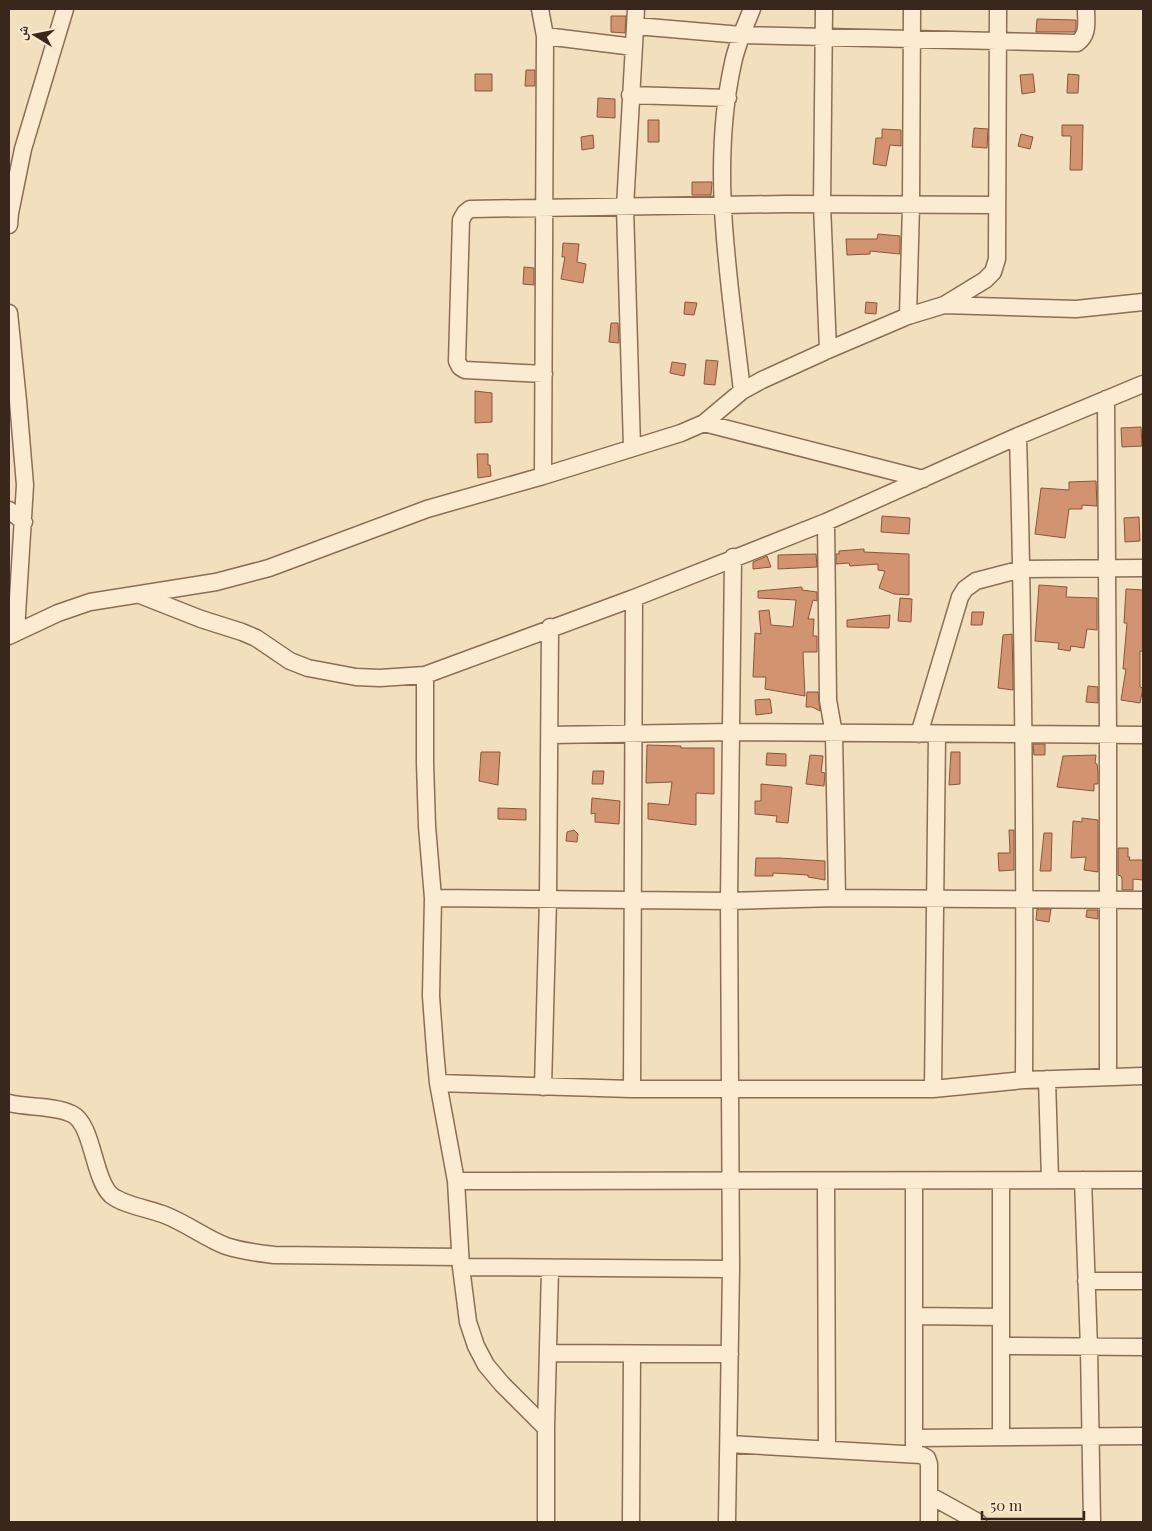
<svg xmlns="http://www.w3.org/2000/svg" width="1152" height="1531" font-family="'Playfair Display','Noto Naskh Arabic',serif">
	<rect width="100%" height="100%" fill="#f1dfbd"/>
	<path fill="#d29370" stroke="#8c5539" d="M 611,16 L 626,16 L 625,33 L 611,32 Z
		M 1037,19 L 1076,20 L 1076,29 L 1074,32 L 1036,32 Z
		M 526,70 L 535,70 L 535,86 L 525,86 Z
		M 475,74 L 492,74 L 492,91 L 475,91 Z
		M 1033,74 L 1035,92 L 1022,94 L 1020,75 Z
		M 1068,74 L 1079,75 L 1078,93 L 1067,93 Z
		M 598,98 L 615,99 L 615,118 L 597,117 Z
		M 648,120 L 659,120 L 659,142 L 648,142 Z
		M 1062,125 L 1083,125 L 1082,170 L 1070,170 L 1071,136 L 1062,136 Z
		M 974,128 L 988,129 L 987,148 L 972,147 Z
		M 882,129 L 901,130 L 901,146 L 890,145 L 886,166 L 873,164 L 876,138 L 882,138 Z
		M 1021,134 L 1033,137 L 1030,149 L 1018,146 Z
		M 593,135 L 594,148 L 582,150 L 581,137 Z
		M 692,182 L 712,182 L 711,195 L 692,195 Z
		M 878,234 L 900,236 L 900,254 L 870,251 L 870,254 L 847,255 L 846,239 L 877,239 Z
		M 563,243 L 579,244 L 577,262 L 586,264 L 583,283 L 561,279 L 565,257 L 562,257 Z
		M 524,267 L 534,268 L 534,285 L 523,284 Z
		M 685,302 L 697,303 L 694,315 L 684,314 Z
		M 866,302 L 877,303 L 876,314 L 865,313 Z
		M 611,323 L 618,323 L 619,343 L 609,342 Z
		M 706,360 L 718,361 L 715,385 L 704,384 Z
		M 672,362 L 686,364 L 684,376 L 670,373 Z
		M 475,391 L 492,393 L 492,422 L 475,423 Z
		M 1141,427 L 1142,446 L 1122,447 L 1121,428 Z
		M 477,454 L 488,454 L 488,465 L 490,465 L 491,476 L 478,478 Z
		M 1096,481 L 1097,506 L 1082,505 L 1082,509 L 1069,509 L 1065,538 L 1035,534 L 1041,488 L 1069,490 L 1069,482 Z
		M 882,516 L 910,518 L 909,534 L 881,532 Z
		M 1139,517 L 1140,541 L 1125,542 L 1124,518 Z
		M 864,549 L 864,552 L 909,554 L 909,595 L 894,594 L 879,588 L 885,571 L 878,570 L 878,564 L 850,566 L 849,563 L 836,564 L 836,554 L 839,554 L 839,551 Z
		M 816,554 L 817,567 L 778,569 L 778,555 Z
		M 767,556 L 771,567 L 753,569 L 753,562 Z
		M 1039,585 L 1067,587 L 1066,597 L 1097,598 L 1097,630 L 1087,629 L 1084,648 L 1071,646 L 1070,651 L 1058,649 L 1059,643 L 1035,641 Z
		M 802,587 L 802,590 L 817,592 L 817,601 L 813,600 L 808,619 L 814,619 L 813,636 L 817,636 L 817,652 L 803,652 L 805,696 L 765,689 L 766,677 L 753,677 L 755,633 L 761,634 L 759,611 L 769,610 L 771,625 L 793,627 L 796,600 L 758,598 L 758,591 Z
		M 1126,589 L 1143,590 L 1143,651 L 1140,651 L 1140,687 L 1143,688 L 1140,703 L 1121,700 L 1126,669 L 1123,669 L 1127,623 L 1124,623 Z
		M 900,598 L 912,599 L 911,622 L 898,621 Z
		M 972,612 L 984,612 L 982,625 L 971,625 Z
		M 890,615 L 889,628 L 847,627 L 847,620 Z
		M 1012,634 L 1013,678 L 1013,690 L 998,688 L 1003,635 Z
		M 1088,686 L 1098,687 L 1098,703 L 1086,702 Z
		M 807,692 L 818,692 L 820,711 L 812,707 L 806,707 Z
		M 770,699 L 772,713 L 756,715 L 755,700 Z
		M 1033,744 L 1045,744 L 1045,755 L 1034,755 Z
		M 647,745 L 681,746 L 681,748 L 714,748 L 714,794 L 696,793 L 696,825 L 648,819 L 648,803 L 669,805 L 672,782 L 646,783 Z
		M 481,752 L 500,752 L 498,785 L 479,781 Z
		M 951,752 L 960,752 L 960,784 L 949,785 Z
		M 767,753 L 786,754 L 786,766 L 766,765 Z
		M 810,755 L 823,756 L 821,772 L 825,773 L 824,786 L 806,784 Z
		M 1096,755 L 1095,763 L 1097,764 L 1098,771 L 1098,784 L 1094,784 L 1094,791 L 1057,787 L 1063,756 Z
		M 593,771 L 604,771 L 603,784 L 592,784 Z
		M 761,784 L 792,787 L 788,823 L 776,822 L 777,816 L 755,814 L 755,801 L 761,801 Z
		M 592,798 L 620,801 L 619,824 L 595,822 L 595,813 L 591,814 Z
		M 498,808 L 526,809 L 526,820 L 498,819 Z
		M 1082,818 L 1098,820 L 1098,872 L 1084,870 L 1086,857 L 1071,858 L 1073,821 L 1082,822 Z
		M 574,830 L 578,834 L 577,842 L 566,841 L 567,832 Z
		M 1009,830 L 1014,830 L 1014,870 L 999,871 L 998,853 L 1010,853 Z
		M 1044,833 L 1052,833 L 1051,871 L 1040,871 Z
		M 1118,848 L 1128,848 L 1128,857 L 1130,857 L 1129,860 L 1143,860 L 1143,880 L 1133,879 L 1133,890 L 1122,890 L 1122,879 L 1121,876 L 1118,875 Z
		M 756,858 L 780,858 L 825,861 L 825,880 L 808,877 L 808,875 L 773,873 L 773,876 L 755,876 Z
		M 1037,909 L 1051,909 L 1049,922 L 1036,920 Z
		M 1087,910 L 1098,910 L 1098,919 L 1086,917 Z"/>
	<g fill="none" stroke-linecap="round" stroke-linejoin="round">
		<g stroke="#8b6e55" stroke-width="19">
			<path id="minor" d="M 540,9 L 545,36 L 543,476
				M 824,9 L 822,205 L 828,350
				M 636,26 L 741,35 L 1077,43 C 1089,35 1086,22 1086,9
				M 545,36 L 634,47
				M 630,95 L 728,98
				M 9,225 L 10,213 L 23,149 L 65,9
				M 944,305 L 1076,309 L 1143,302
				M 9,313 L 18,401 L 25,485 L 16,631
				M 908,316 L 911,205 L 912,9
				M 544,374 L 465,370 L 460,367 L 457,361 L 461,220 L 465,213 L 470,209 L 786,204 L 997,205
				M 742,391 C 730,283 709,171 733,63 C 737,44 745,26 752,9
				M 1106,399 L 1108,734 L 1108,1077
				M 704,423 L 923,479
				M 1018,436 C 1024,651 1025,865 1024,1080
				M 632,447 L 625,207 L 636,9
				M 9,510 L 24,522
				M 826,522 L 828,700 L 834,734 L 837,898
				M 140,595 L 201,619 L 242,632 L 256,638 L 290,661 L 308,668 L 356,677 L 380,678 L 425,675 L 634,598 L 826,522 L 1018,436 L 1143,384
				M 9,636 L 58,613 L 90,602 L 216,582 L 269,568 L 427,509 L 543,476 L 681,433 L 704,423 L 742,391 L 762,380 L 828,350 L 908,316 L 944,305 L 985,280 L 993,272 L 997,259 L 998,9
				M 425,675 L 425,763 L 427,826 L 433,898 L 431,996 L 435,1050 L 438,1083 L 456,1181 L 461,1267 L 468,1322 L 476,1346 L 486,1365 L 502,1384 L 546,1428
				M 919,734 L 960,597 L 965,589 L 976,581 L 1022,569 L 1143,568
				M 550,735 L 732,732 L 1143,735
				M 433,898 L 729,901 L 837,898 L 1143,900
				M 1047,1079 L 1050,1180
				M 438,1083 L 632,1089 L 933,1089 L 1024,1080 L 1143,1076
				M 543,1087 L 548,899 L 550,627
				M 632,1089 L 634,598
				M 933,1089 L 937,734
				M 9,1103 C 29,1108 53,1105 72,1114 C 93,1124 93,1178 111,1195 C 123,1205 150,1209 165,1215 C 186,1223 205,1238 226,1246 C 241,1251 257,1253 274,1255 L 460,1257
				M 1083,1180 L 1089,1348 L 1092,1522
				M 456,1181 L 1143,1180
				M 826,1181 L 827,1449
				M 914,1181 L 914,1454
				M 1001,1181 L 1001,1437
				M 461,1267 L 731,1269
				M 1086,1281 L 1143,1281
				M 914,1316 L 1001,1317
				M 1001,1346 L 1143,1347
				M 548,1353 L 730,1354
				M 915,1438 L 1143,1436
				M 729,1444 L 921,1455 L 927,1458 L 929,1464 L 929,1522
				M 929,1495 L 978,1522
				M 546,1522 L 546,1428 L 550,1269
				M 631,1522 L 632,1354
				M 727,1522 L 731,1269 L 729,901 L 733,557"/>
		</g>
		<use href="#minor" stroke="#fbecd1" stroke-width="16"/>
	</g>
	<rect width="1152" height="1531" fill="none" stroke="#39271b" stroke-width="20"/>
	<g transform="translate(35 35) rotate(280)" stroke="#f8e9ce" stroke-width="4" paint-order="stroke">
	<path d="M0-4L9 19L0 12L-9 19Z" fill="#39271b"/>
	<text y="-8" font-size="14" font-weight="bold" text-anchor="middle" fill="#39271b">ش</text>
	</g>
	<path d="M982 1511v8h102v-8" fill="none" stroke="#39271b" stroke-width="2.5"/>
	<text x="990" y="1511" font-size="15" fill="#39271b" stroke="#f8e9ce" stroke-width="4" paint-order="stroke">50 m</text>
</svg>
